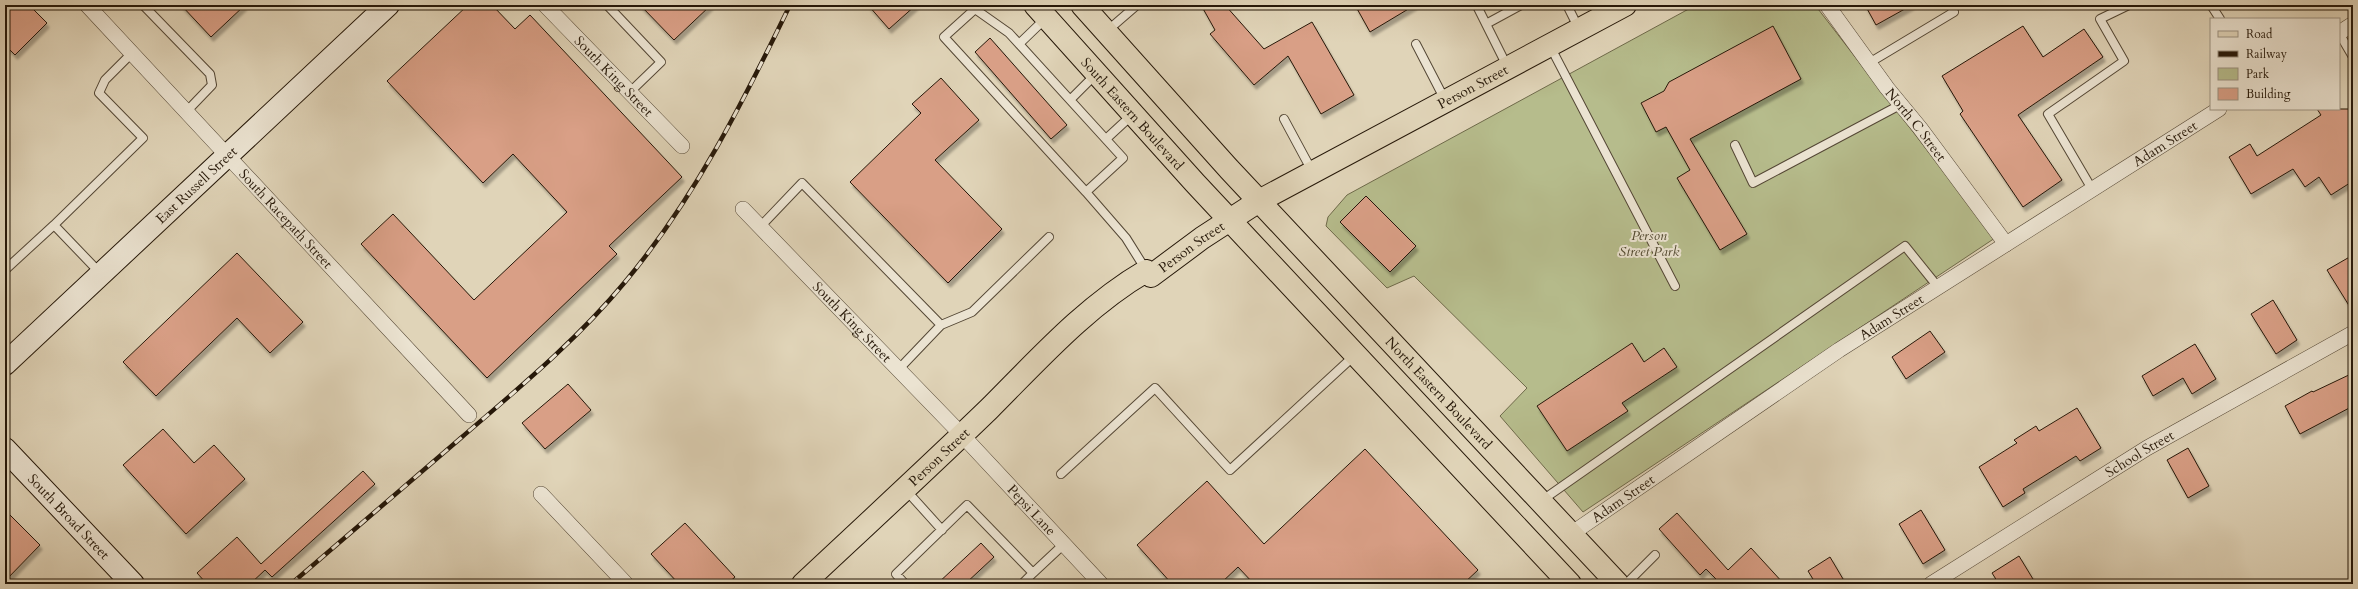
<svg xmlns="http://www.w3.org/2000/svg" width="2358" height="589" font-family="Cardo,serif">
	<defs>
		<filter id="shadow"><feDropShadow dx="2.5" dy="4.5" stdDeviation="1" flood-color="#0004"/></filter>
	</defs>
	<rect width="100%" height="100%" fill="#e0d4b8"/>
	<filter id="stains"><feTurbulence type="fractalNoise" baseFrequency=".005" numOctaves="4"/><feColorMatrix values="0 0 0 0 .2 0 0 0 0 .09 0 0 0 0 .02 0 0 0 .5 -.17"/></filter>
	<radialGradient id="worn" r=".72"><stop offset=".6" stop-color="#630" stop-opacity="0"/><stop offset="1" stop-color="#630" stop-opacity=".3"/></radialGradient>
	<path fill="#b6bc8c" stroke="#6e6a4a" d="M 1696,5 L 1815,5 L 1995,238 L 1583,512 L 1500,416 L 1527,388 L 1414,276 L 1387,288 L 1326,226 L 1328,217 L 1347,195 Z"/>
	<path fill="#d99f86" stroke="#261809" filter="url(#shadow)" d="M 5,5 L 29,5 L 47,23 L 15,55 L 5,45 Z
		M 181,5 L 245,5 L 211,37 Z
		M 468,5 L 492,5 L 515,29 L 530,15 L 682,177 L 609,246 L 617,254 L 487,378 L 361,244 L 393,214 L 474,300 L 567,212 L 513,154 L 483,183 L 387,81 Z
		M 640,5 L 711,5 L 674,40 Z
		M 868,5 L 916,5 L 889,29 Z
		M 1201,5 L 1225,5 L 1264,49 L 1312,22 L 1354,95 L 1321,114 L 1288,56 L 1254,85 L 1210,34 L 1215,30 Z
		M 1355,5 L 1415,5 L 1370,32 Z
		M 1865,5 L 1912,5 L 1876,25 Z
		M 1773,26 L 1801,79 L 1690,139 L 1747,234 L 1720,250 L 1677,178 L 1690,170 L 1666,127 L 1656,132 L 1641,103 L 1664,91 L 1669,82 Z
		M 2023,26 L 2043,57 L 2084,29 L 2103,57 L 2018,115 L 2062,180 L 2023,207 L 1960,114 L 1963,111 L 1942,76 Z
		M 990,38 L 1067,125 L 1051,139 L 975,52 Z
		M 941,78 L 979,120 L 935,160 L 1002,229 L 948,283 L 850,182 L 921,113 L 912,104 Z
		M 2317,109 L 2353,109 L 2353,181 L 2331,195 L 2319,177 L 2305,187 L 2293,169 L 2251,194 L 2229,157 L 2250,144 L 2257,156 L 2321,115 Z
		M 1366,196 L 1416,246 L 1390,272 L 1340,222 Z
		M 237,253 L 303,322 L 270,353 L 237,318 L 156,396 L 123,362 Z
		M 2353,255 L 2353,312 L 2327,270 Z
		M 2273,300 L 2297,340 L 2276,354 L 2251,314 Z
		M 1930,331 L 1945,352 L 1906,379 L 1892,357 Z
		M 1632,343 L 1644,362 L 1664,348 L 1677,367 L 1622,403 L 1628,411 L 1567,451 L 1537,406 Z
		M 2195,344 L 2216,379 L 2192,394 L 2183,378 L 2153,396 L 2142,376 Z
		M 2353,373 L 2353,406 L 2300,434 L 2285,406 L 2312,391 L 2313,392 Z
		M 568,384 L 591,410 L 545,449 L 522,423 Z
		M 2077,408 L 2101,448 L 2080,461 L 2076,456 L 2023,489 L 2025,493 L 2003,507 L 1979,467 L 2017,443 L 2014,440 L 2036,426 L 2039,431 Z
		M 163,429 L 194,463 L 214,445 L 245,479 L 186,534 L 123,465 Z
		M 2188,448 L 2209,486 L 2188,498 L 2167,460 Z
		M 1365,449 L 1478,570 L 1463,584 L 1254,584 L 1238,567 L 1220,584 L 1172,584 L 1137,545 L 1207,481 L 1264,544 Z
		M 363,471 L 375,484 L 272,577 L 265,570 L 250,584 L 207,584 L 197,573 L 237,537 L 261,564 Z
		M 5,510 L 40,545 L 5,581 Z
		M 1921,510 L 1945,550 L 1923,564 L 1899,524 Z
		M 1677,513 L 1728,570 L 1751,548 L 1784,584 L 1713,584 L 1717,580 L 1706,569 L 1700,575 L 1659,529 Z
		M 685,523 L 735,577 L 727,584 L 679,584 L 651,554 Z
		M 981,543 L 994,557 L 965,584 L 937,584 Z
		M 2019,556 L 2036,584 L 1999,584 L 1992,573 Z
		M 1830,557 L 1846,584 L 1816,584 L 1808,571 Z"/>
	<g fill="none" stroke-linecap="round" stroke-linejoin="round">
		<g stroke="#544735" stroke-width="10">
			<path id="lane" d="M 143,5 L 210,74 L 212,85 L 187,111
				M 607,5 L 661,62 L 630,92
				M 1567,5 L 1579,29
				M 2211,5 L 2220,19
				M 1478,8 L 1508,68
				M 975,9 L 1009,33 L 1123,158 L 1086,192 L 944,37 Z
				M 1486,24 L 1521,5
				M 1107,31 L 1137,5
				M 2339,33 L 2353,57
				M 1019,44 L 1046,18
				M 1416,44 L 1445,100
				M 1550,46 L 1675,286
				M 1869,63 L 1954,12 L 1950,5
				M 1071,99 L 1096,74
				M 1284,119 L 1312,171
				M 1106,139 L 1132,115
				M 1735,145 L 1753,183 L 1900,105
				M 2092,189 L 2048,114 L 2124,61 L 2100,19 L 2129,5
				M 1086,192 L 1126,238 L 1146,270
				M 760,227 L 802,183 L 941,325 L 898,370
				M 5,270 L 54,225
				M 101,274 L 54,225 L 143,138 L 99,93 L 105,80 L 132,53
				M 941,325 L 972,312 L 1049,237
				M 1061,474 L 1155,388 L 1230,470 L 1355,355
				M 905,489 L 942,530
				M 1541,501 L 1905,246 L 1938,287
				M 1033,573 L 1064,544
				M 905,584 L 896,574 L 967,505 L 1033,573 L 1022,584
				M 1626,584 L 1655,555"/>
		</g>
		<g stroke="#544735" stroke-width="16">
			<g id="street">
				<path id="s1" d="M 87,5 L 469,415"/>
				<path id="s2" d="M 545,5 L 682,146"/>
				<path id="s3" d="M 1827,5 L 1887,88 L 1920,128 L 2006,244"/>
				<path d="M 2339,33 L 2353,24"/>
				<path id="s4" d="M 743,209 L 962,435 L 1101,584"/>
				<path d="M 541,494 L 626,584"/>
				<path id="s5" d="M 1571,534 L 1839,350 L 2219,109"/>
				<path id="s6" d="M 1931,584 L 2147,448 L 2353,333"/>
			</g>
		</g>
		<g stroke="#261809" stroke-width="24">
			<g id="secondary">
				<path id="s7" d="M 5,364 L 388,5"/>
				<path id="s8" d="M 5,449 L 133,584"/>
			</g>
		</g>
		<g stroke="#261809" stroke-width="24">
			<g id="primary">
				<path id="s9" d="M 803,584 C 865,526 928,468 989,409 C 1038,360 1086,306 1146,271 L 1151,276 L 1202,238 L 1259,201 L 1625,5"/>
			</g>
		</g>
		<g stroke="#261809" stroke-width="24">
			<g id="highway">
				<path id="s10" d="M 1035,5 L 1195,183 L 1570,584"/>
				<path id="s11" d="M 1082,5 L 1229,169 L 1618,584"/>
			</g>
		</g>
		<use href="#lane" stroke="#ebe3d1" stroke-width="8"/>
		<use href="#street" stroke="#ebe3d1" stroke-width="15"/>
		<use href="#secondary" stroke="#ebe3d1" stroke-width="22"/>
		<use href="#primary" stroke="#e0d4b8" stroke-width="22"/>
		<use href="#highway" stroke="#e0d4b8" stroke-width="22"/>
		<g stroke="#261809" stroke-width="4.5">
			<path id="rail" d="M 291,584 C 348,535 405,486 462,437 C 519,388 577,340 625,282 C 695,198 743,102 790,5"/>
		</g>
		<use href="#rail" stroke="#ebe3d1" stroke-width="3" stroke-dasharray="9" stroke-linecap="butt"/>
	</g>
	<g text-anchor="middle" stroke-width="4" stroke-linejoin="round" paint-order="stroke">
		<g font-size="14" fill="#261809" stroke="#ebe3d1">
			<text dy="5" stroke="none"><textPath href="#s2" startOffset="99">South King Street</textPath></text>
			<text dy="5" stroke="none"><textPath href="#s9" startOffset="846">Person Street</textPath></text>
			<text dy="5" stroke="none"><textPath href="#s10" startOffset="146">South Eastern Boulevard</textPath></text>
			<text dy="5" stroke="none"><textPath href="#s3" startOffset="149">North C Street</textPath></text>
			<text dy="5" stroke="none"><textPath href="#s5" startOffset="711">Adam Street</textPath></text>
			<text dy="5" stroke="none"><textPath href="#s7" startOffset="262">East Russell Street</textPath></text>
			<text dy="5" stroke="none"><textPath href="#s1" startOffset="292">South Racepath Street</textPath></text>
			<text dy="5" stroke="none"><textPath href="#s9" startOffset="522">Person Street</textPath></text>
			<text dy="5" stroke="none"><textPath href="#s5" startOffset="387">Adam Street</textPath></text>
			<text dy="5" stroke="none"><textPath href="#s4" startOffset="157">South King Street</textPath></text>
			<text dy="5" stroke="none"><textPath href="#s11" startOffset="527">North Eastern Boulevard</textPath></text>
			<text dy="5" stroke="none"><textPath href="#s6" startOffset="246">School Street</textPath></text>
			<text dy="5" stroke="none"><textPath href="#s9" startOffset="186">Person Street</textPath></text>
			<text dy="5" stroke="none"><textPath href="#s5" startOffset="63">Adam Street</textPath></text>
			<text dy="5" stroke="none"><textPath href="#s4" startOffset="417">Pepsi Lane</textPath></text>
			<text dy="5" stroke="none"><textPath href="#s8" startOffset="93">South Broad Street</textPath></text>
		</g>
		<g font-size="14" font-style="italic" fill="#514930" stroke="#ebe3d1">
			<text x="1649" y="240">Person<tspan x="1649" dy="16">Street Park</tspan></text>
		</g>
	</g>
	<rect width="2358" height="589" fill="none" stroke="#e0d4b8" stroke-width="20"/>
	<rect x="6" y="6" width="2346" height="577" fill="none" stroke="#261809" stroke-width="2"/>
	<rect x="10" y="10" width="2338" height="569" fill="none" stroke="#261809"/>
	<rect x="2210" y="18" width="130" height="92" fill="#ebe3d1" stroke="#9c9281"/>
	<rect x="2218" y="31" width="20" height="6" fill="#e0d4b8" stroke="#9c9281"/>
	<text x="2246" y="38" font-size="12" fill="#261809">Road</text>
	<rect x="2218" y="51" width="20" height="6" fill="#261809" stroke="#9c9281"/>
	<text x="2246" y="58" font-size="12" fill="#261809">Railway</text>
	<rect x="2218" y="68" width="20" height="12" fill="#b6bc8c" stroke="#9c9281"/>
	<text x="2246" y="78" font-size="12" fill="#261809">Park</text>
	<rect x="2218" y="88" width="20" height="12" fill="#d99f86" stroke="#9c9281"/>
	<text x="2246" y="98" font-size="12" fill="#261809">Building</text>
	<rect width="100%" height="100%" filter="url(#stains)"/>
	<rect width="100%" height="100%" fill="url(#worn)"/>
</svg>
